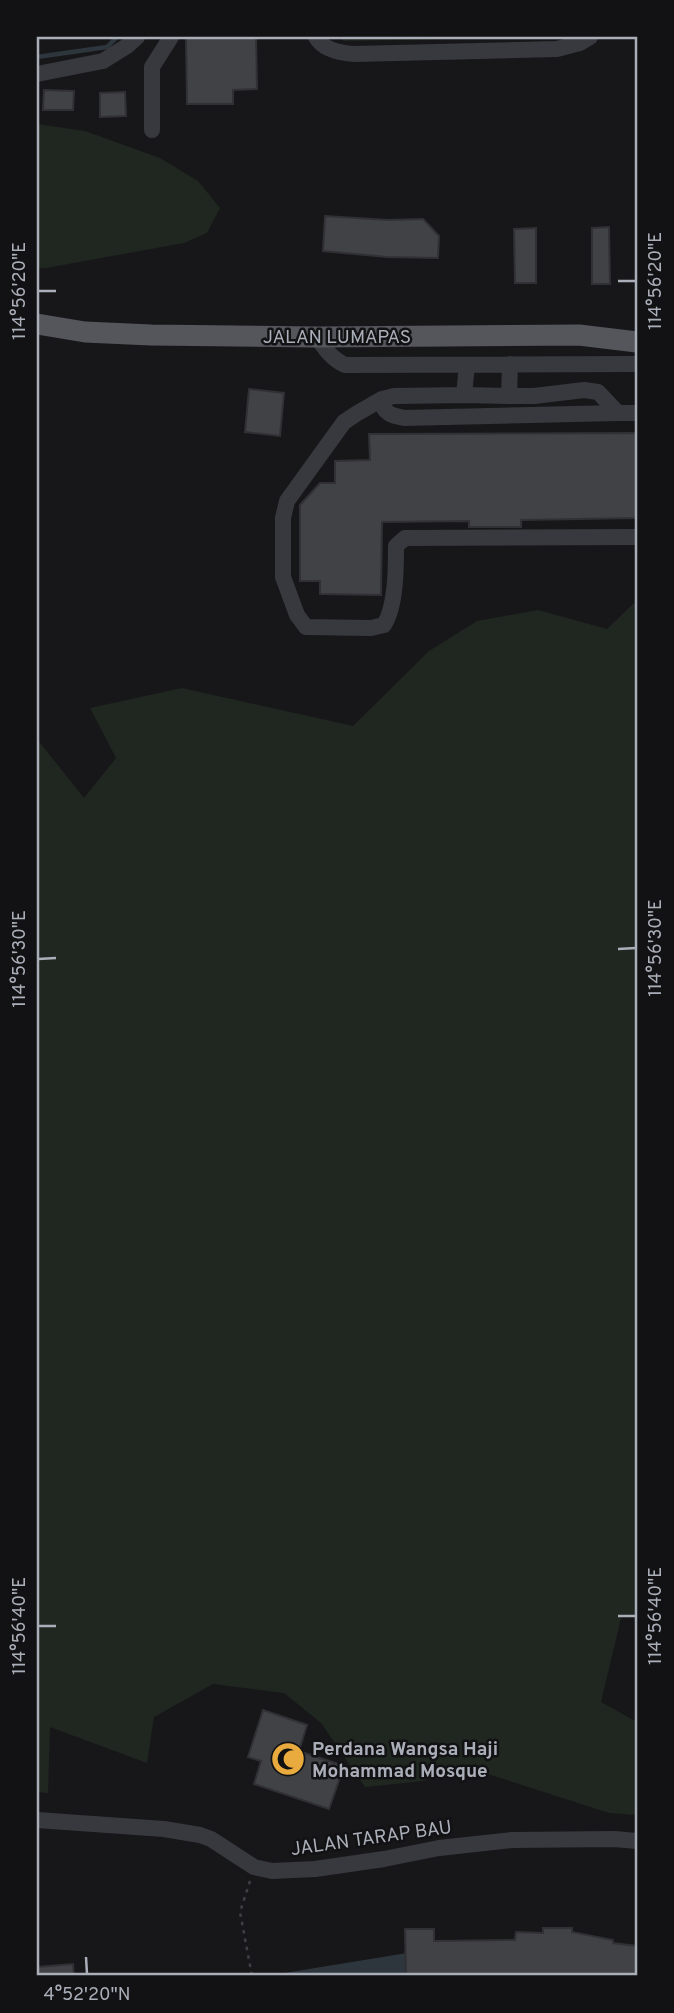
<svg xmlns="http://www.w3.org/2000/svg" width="674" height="2013" font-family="Overpass,sans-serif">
	<rect width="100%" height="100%" fill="#171719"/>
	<path fill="#1f2720" d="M 339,37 L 549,37 L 344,41 Z
		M 37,124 L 85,131 L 160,158 L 198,181 L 220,208 L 207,233 L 184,243 L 46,268 L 37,268 Z
		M 637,600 L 637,1618 L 622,1614 L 601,1702 L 637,1722 L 637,1815 L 609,1813 L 482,1772 L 414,1782 L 365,1787 L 321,1723 L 284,1693 L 213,1684 L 154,1717 L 147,1763 L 50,1727 L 48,1793 L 37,1792 L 37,739 L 84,798 L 116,758 L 90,708 L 182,688 L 353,726 L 429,651 L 477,621 L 538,610 L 607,629 Z"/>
	<path fill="#2d363c" d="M 407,1953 L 476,1976 L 266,1976 Z"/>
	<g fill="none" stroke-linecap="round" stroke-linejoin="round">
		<path stroke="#2d363c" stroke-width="4.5" d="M 37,57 L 107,47 L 117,37"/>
	</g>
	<path fill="#414246" stroke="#313135" stroke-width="2" d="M 186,37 L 256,37 L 257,89 L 233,90 L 233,104 L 187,104 Z
		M 44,90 L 74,91 L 73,110 L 43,110 Z
		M 125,92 L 126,116 L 100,117 L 100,93 Z
		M 325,216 L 388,220 L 423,219 L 439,236 L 438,258 L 387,257 L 323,251 Z
		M 609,227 L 610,284 L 592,284 L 592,228 Z
		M 536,228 L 536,283 L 515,283 L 514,229 Z
		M 249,389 L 284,393 L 280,436 L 245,432 Z
		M 637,433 L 637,518 L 521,520 L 521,527 L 469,527 L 469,521 L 382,522 L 381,595 L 320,594 L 320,581 L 300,581 L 300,505 L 320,483 L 335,483 L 335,461 L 370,460 L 369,434 Z
		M 263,1710 L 307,1725 L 299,1751 L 344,1766 L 329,1809 L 254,1784 L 261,1761 L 248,1757 Z
		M 543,1928 L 572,1928 L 572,1932 L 613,1940 L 613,1943 L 637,1946 L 637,1976 L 406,1976 L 405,1929 L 434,1929 L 434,1941 L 515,1940 L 516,1932 L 543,1933 Z
		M 73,1964 L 74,1976 L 37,1976 L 37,1967 Z"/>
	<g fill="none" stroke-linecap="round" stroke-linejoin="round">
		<path stroke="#3e4045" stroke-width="2.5" stroke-dasharray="3.5 5" stroke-linecap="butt" d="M 250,1881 L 240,1912 L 252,1976"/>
		<path stroke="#38393e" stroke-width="16" d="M 316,37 C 323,50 340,53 354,54 L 557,49 L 580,43 L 590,37
			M 37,74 L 103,61 L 127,46 L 137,37
			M 152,130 L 152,67 L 171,37
			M 317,337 C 325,349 332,359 345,365 L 637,364
			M 510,364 L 509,396 L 534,396 L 584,390 L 598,392 L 618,413 L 637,413
			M 467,365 L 464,395 L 394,396 L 382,399 L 356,414 L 344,422 L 287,501 L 283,518 L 283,577 L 297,615 L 306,627 L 371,628 L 384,625 C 396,606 396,569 396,546 L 405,538 L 637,537
			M 464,395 L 509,396
			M 382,399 C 382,414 393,416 405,418 L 618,413
			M 37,1820 L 164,1829 L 200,1835 L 211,1839 L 254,1867 L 272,1871 L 315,1869 L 384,1859 L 439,1848 L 512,1840 L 614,1839 L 637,1841"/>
		<path stroke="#54565c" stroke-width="21" d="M 37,324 L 85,332 L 151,335 L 317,337 L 579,335 L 637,342"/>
	</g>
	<path fill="none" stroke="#aaaeb8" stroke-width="2.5" d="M 618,281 L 636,281M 38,291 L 56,291M 618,949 L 636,948M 38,959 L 56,958M 618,1616 L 636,1616M 38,1626 L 56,1626M 86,1957 L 87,1974"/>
	<defs>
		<g id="mosque-disc" transform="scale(1.75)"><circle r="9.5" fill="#eaab3e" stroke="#121214"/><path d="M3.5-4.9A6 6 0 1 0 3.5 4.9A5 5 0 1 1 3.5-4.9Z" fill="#111"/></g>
	</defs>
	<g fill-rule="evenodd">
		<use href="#mosque-disc" x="288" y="1759"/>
	</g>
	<g text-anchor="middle" stroke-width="5" stroke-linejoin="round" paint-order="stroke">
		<g font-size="19" fill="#aaaeb8" stroke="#121214">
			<text x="337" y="343">JALAN LUMAPAS</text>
			<text transform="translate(371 1837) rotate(-8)" y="7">JALAN TARAP BAU</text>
		</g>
		<g font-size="19" font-weight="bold" fill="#aaaeb8" stroke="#121214" text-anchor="start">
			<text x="312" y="1755">Perdana Wangsa Haji<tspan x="312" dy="22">Mohammad Mosque</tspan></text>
		</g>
	</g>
	<rect width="674" height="2013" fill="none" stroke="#121214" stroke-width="77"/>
	<rect x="38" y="38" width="598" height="1936" fill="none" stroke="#aaaeb8" stroke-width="2.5"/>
	<g font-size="18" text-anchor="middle" fill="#aaaeb8">
		<text transform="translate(655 281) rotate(-90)" y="6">114°56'20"E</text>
		<text transform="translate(19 291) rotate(-90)" y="6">114°56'20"E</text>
		<text transform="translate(655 948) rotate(-90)" y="6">114°56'30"E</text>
		<text transform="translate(19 959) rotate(-90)" y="6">114°56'30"E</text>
		<text transform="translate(655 1616) rotate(-90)" y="6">114°56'40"E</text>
		<text transform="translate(19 1626) rotate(-90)" y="6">114°56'40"E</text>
		<text x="87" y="2000">4°52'20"N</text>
	</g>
</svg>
